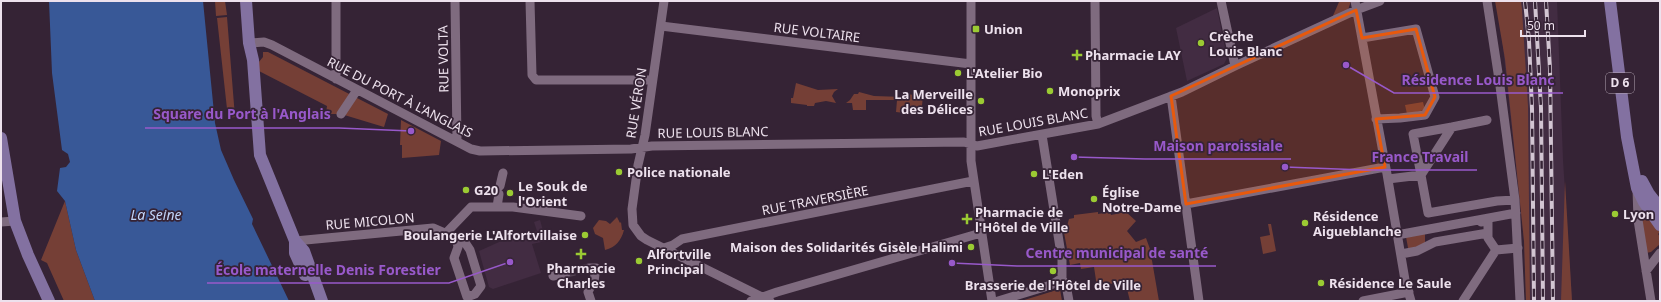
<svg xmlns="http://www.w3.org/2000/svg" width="1661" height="302" font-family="'Noto Sans',sans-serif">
	<rect width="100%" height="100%" fill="#352335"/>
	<path fill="#422c42" d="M 1498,1 L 1557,1 L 1563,160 L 1572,301 L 1526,301 L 1524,241 Z
		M 1217,8 L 1227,58 L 1224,64 L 1187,81 L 1176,28 Z
		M 540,220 L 546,241 L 532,244 L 541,273 L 493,289 L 489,287 L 479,251 L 508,238 L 537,231 L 534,222 Z"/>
	<path fill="#753f36" d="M 215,1 L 225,1 L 227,15 L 216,16 Z
		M 1342,1 L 1351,1 L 1348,10 L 1332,18 L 1339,2 Z
		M 1495,1 L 1521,1 L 1522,9 L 1528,106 L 1530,301 L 1526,301 L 1524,241 L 1505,59 Z
		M 227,17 L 235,117 L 228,118 L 217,18 Z
		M 263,52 L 268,52 L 388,114 L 384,127 L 341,114 L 326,114 L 327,106 L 257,70 L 258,63 L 263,57 Z
		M 796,83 L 818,90 L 838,89 L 834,92 L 832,96 L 836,103 L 826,101 L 815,103 L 814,106 L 807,106 L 807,105 L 791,103 L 791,98 L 793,98 Z
		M 859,92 L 874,96 L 903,97 L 906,94 L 923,96 L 921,115 L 896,112 L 897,100 L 866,100 L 866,110 L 853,110 L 852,103 L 846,103 L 850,100 L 854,94 L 858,94 Z
		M 1423,102 L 1425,110 L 1407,114 L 1405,105 Z
		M 401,120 L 441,141 L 439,155 L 402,158 L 402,145 L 400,145 Z
		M 1565,181 L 1572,301 L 1561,301 Z
		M 65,201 L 76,250 L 95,301 L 64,301 L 47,263 L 41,260 Z
		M 1643,210 L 1660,232 L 1658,234 L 1660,237 L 1660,244 L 1651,252 L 1646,253 L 1641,211 Z
		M 1098,212 L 1098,214 L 1110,212 L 1111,215 L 1126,212 L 1136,221 L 1127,231 L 1136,242 L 1146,238 L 1150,249 L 1159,301 L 1130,301 L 1126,285 L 1119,282 L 1097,287 L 1094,267 L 1081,269 L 1080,263 L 1070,265 L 1063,227 L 1067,226 L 1069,219 L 1074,218 L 1074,215 Z
		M 617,217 L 620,223 L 621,222 L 622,230 L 624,230 C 621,241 616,247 605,250 L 603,238 L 595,234 L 593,228 L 599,220 L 606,221 L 610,224 Z
		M 1268,224 L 1271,224 L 1276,251 L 1263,254 L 1260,237 L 1270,235 Z
		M 1425,233 L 1425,243 L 1409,253 L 1406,237 Z
		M 1060,289 L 1062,301 L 1021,301 Z"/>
	<path fill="#385897" d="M 49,1 L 203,1 L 215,123 L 221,150 L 234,180 L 253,219 L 252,224 L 289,301 L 95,301 L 76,250 L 65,201 L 57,191 L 60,168 L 66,167 L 70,162 L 68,154 L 62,150 L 52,73 Z"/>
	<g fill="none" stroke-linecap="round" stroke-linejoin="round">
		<path stroke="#514051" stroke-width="9" stroke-dasharray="9 4.5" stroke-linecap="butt" d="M 566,273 L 589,268"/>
		<path stroke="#7f6b7f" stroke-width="9" d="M 455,1 L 457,141
			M 530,1 L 532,75 L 536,80 L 652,80
			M 664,1 L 645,135 L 638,165 L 632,209 L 633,225 L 641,236 L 647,240 L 770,301
			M 971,1 L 971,161 L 992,301
			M 1095,1 L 1096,116 L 1098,124
			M 1221,1 L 1235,66
			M 1355,1 L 1387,174 L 1405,280 L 1411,301
			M 1487,1 L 1500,86 L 1515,200 L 1520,301
			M 661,26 L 971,64
			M 1362,38 L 1416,29 L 1435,97 L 1425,115 L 1400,118 L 1376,119
			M 249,43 L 264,42 L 272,45 L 471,149 L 480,151 L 631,149 L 652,146 L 964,142 L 977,146 L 1098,124 L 1182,92 L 1235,66 L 1356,10 L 1380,1
			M 336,79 L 336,1
			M 1171,96 L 1199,301
			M 341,114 L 357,90
			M 1042,135 L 1062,260 L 1062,278 L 1067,290 L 1069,301
			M 1421,175 L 1452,127 L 1487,120
			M 1421,175 L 1413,134 L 1452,127
			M 1388,179 L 1421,175 L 1428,213 L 1497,201 L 1515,200
			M 500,186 L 503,173
			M 1637,189 L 1638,220 L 1651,301
			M 1186,204 L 1385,167
			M 497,207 L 499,194
			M 1,222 L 15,221
			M 1481,222 L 1488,221 L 1488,238 L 1496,250
			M 446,233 L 471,207 L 513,207 L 581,216
			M 1397,235 L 1516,213
			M 295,241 L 433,228 L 456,238 L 466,244 L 470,250 L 481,286 L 475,294 L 467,297 L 454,258 L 458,247 L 456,238
			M 664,248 L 673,245 L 682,239 L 973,181
			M 1401,254 L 1417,251 L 1435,242 L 1488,233
			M 589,268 L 596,268 L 594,281
			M 1646,271 L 1660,253
			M 553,276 L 566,273
			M 591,301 L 588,292 L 591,286
			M 751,301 L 777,292 L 981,233
			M 998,301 L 1051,285 L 1062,278
			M 1363,301 L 1409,292
			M 1463,301 L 1496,250 L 1518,248"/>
		<path stroke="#8371a1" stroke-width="12" d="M 246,1 L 249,43 L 253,60 L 260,155 L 295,241 L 304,251 L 322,301
			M 1610,1 L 1627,137 L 1637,188 L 1644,202 L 1660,225
			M 1,138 L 15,221 L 28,255 L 49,301
			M 1642,181 L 1649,194 L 1660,208
			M 295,241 L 295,253 L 305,275"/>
		<g stroke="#d2c5d2" stroke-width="4">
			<path id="rail" d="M 1525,1 L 1529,41 L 1532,109 L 1534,301
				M 1535,1 L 1541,108 L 1543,301
				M 1546,1 L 1550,69 L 1553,301"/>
		</g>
		<use href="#rail" stroke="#352335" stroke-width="2.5" stroke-dasharray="8" stroke-linecap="butt"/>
	</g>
	<path fill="#e8590c" fill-opacity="0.2" stroke="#e8590c" stroke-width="3" stroke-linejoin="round" d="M 1356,10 L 1362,38 L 1416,29 L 1435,97 L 1425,115 L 1376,119 L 1385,167 L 1186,204 L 1171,96 Z"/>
	<g fill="#9bcb33" stroke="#352335" stroke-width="1.5">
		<rect x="972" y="25" width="8" height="8" rx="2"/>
		<circle cx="1201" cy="43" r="4"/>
		<path d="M1075 49h4v4h4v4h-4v4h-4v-4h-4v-4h4z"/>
		<circle cx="958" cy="73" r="4"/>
		<circle cx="1050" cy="91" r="4"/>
		<circle cx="981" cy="101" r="4"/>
		<circle cx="619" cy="172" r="4"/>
		<circle cx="1034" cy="174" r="4"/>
		<circle cx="466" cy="190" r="4"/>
		<circle cx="510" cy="193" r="4"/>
		<circle cx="1094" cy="199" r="4"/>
		<circle cx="1615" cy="214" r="4"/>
		<path d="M965 213h4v4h4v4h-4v4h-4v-4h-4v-4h4z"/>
		<circle cx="1305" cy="223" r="4"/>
		<circle cx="585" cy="235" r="4"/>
		<circle cx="971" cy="247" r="4"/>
		<path d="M579 248h4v4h4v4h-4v4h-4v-4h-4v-4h4z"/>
		<circle cx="639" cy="261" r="4"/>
		<circle cx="1053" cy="271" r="4"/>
		<circle cx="1321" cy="283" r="4"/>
	</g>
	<g text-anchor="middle" stroke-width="3.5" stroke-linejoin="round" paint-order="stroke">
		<rect fill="#352335" stroke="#b6a8b6" stroke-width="1" x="1606" y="73" width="28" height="20" rx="3"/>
		<g font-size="12" font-weight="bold" fill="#ede1ed">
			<text x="1620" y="87">D 6</text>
		</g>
		<g font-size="13" font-weight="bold" fill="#ede1ed" stroke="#352335" text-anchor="start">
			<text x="984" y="34">Union</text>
			<text x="1209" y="41">Crèche<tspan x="1209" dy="15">Louis Blanc</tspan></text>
			<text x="1085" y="60">Pharmacie LAY</text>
			<text x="966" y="78">L'Atelier Bio</text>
			<text x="1058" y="96">Monoprix</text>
			<text x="973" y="99" text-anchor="end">La Merveille<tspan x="973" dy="15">des Délices</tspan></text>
			<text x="627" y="177">Police nationale</text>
			<text x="1042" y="179">L'Eden</text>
			<text x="518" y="191">Le Souk de<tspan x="518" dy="15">l'Orient</tspan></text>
			<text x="474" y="195">G20</text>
			<text x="1102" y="197">Église<tspan x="1102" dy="15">Notre-Dame</tspan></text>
			<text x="975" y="217">Pharmacie de<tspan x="975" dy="15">l'Hôtel de Ville</tspan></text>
			<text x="1623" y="219">Lyon</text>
			<text x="1313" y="221">Résidence<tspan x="1313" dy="15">Aigueblanche</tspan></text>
			<text x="577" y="240" text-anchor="end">Boulangerie L'Alfortvillaise</text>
			<text x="963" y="252" text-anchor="end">Maison des Solidarités Gisèle Halimi</text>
			<text x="647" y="259">Alfortville<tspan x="647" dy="15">Principal</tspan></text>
			<text x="581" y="273" text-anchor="middle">Pharmacie<tspan x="581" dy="15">Charles</tspan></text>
			<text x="1329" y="288">Résidence Le Saule</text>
			<text x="1053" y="290" text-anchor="middle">Brasserie de l'Hôtel de Ville</text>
		</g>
		<g font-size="13" fill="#ede1ed" stroke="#352335">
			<text transform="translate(817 32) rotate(7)" y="5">RUE VOLTAIRE</text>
			<text transform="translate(443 59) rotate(-91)" y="5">RUE VOLTA</text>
			<text transform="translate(400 97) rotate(27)" y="5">RUE DU PORT À L'ANGLAIS</text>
			<text transform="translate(636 103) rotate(-81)" y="5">RUE VÉRON</text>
			<text transform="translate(1033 122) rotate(-10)" y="5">RUE LOUIS BLANC</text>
			<text transform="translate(713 132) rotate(-1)" y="5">RUE LOUIS BLANC</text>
			<text transform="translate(815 200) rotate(-11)" y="5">RUE TRAVERSIÈRE</text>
			<text transform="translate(370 221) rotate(-5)" y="5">RUE MICOLON</text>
		</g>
		<g font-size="14" font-style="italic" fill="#c2d6fb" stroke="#352335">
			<text x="156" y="220">La Seine</text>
		</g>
	</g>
	<path fill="none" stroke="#9859ca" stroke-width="1.5" d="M1346 65L1394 93H1563M411 131L339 128H145M1074 157L1145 159H1291M1285 167L1364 170H1477M952 263L1017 266H1216M510 262L449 283H207"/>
	<g fill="#9859ca" stroke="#352335" stroke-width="1.5">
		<circle cx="1346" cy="65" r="4"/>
		<circle cx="411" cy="131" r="4"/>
		<circle cx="1074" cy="157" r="4"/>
		<circle cx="1285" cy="167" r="4"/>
		<circle cx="952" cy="263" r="4"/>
		<circle cx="510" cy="262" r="4"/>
	</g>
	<g font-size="14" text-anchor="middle" font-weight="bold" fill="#9859ca" stroke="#352335" stroke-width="3.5" stroke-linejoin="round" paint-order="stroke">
		<text x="1478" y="85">Résidence Louis Blanc</text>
		<text x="242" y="119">Square du Port à l'Anglais</text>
		<text x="1218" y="151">Maison paroissiale</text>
		<text x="1420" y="162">France Travail</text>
		<text x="1117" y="258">Centre municipal de santé</text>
		<text x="328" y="275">École maternelle Denis Forestier</text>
	</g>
	<rect width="1661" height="302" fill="none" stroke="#ede1ed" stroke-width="4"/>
	<path d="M1521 30v6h64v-6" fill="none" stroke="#ede1ed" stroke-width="2"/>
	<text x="1527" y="30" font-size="12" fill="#ede1ed" stroke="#352335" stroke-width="3" paint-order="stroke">50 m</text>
</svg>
